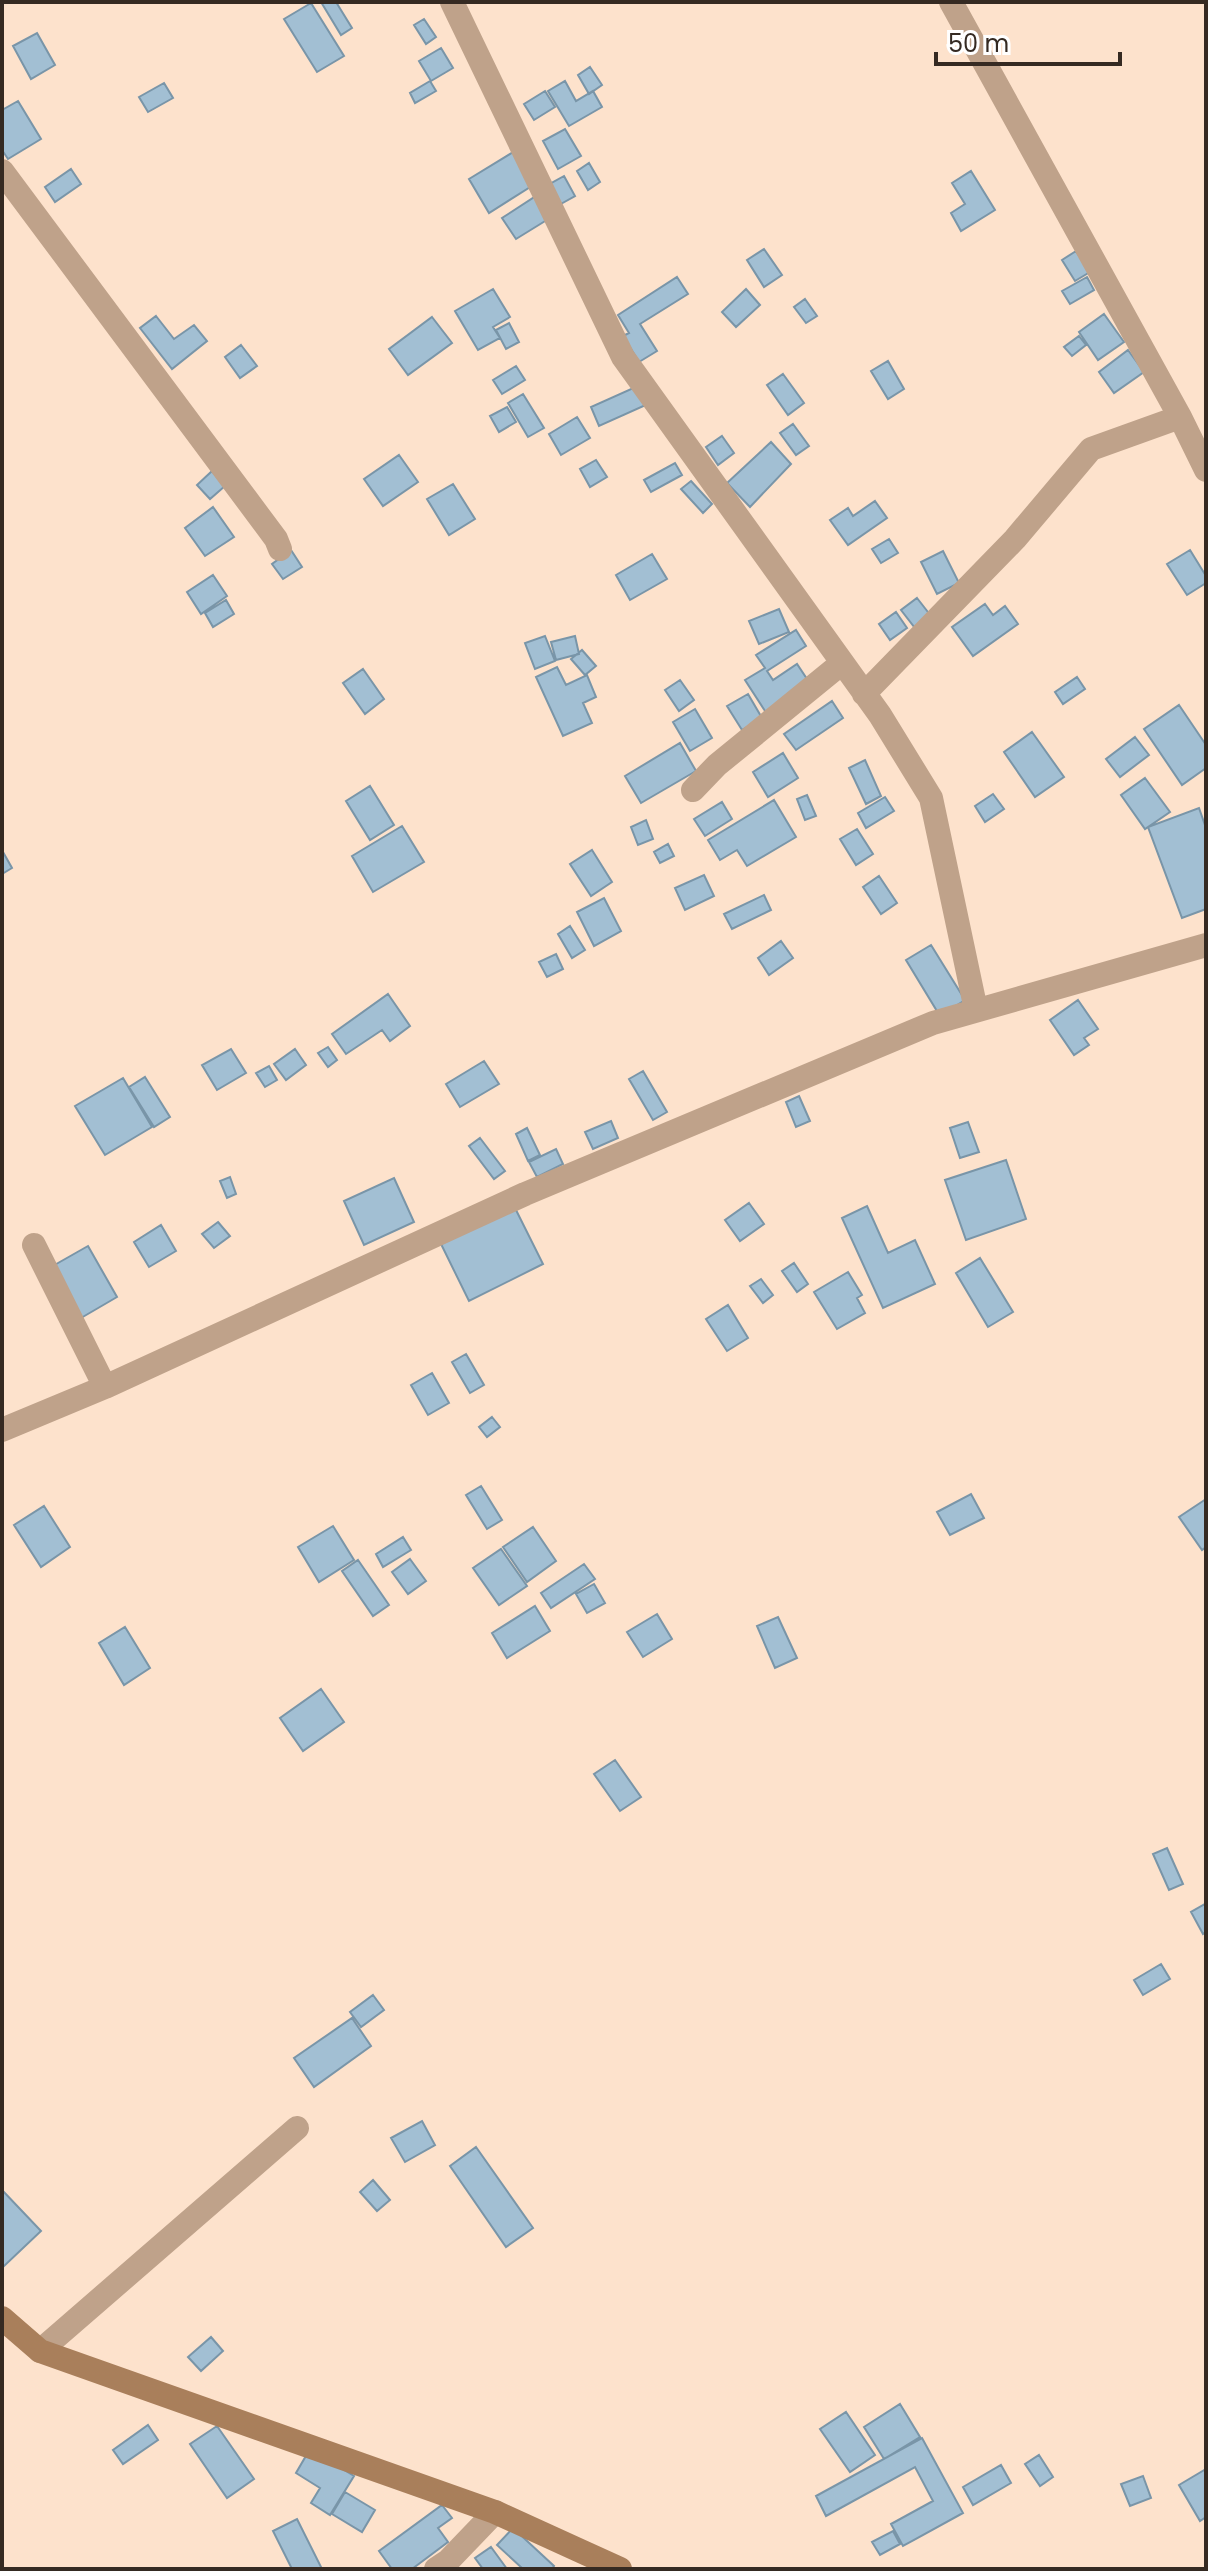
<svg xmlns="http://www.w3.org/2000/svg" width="1208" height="2571" font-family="Poppins,sans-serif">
	<rect width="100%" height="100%" fill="#fde2cc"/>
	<path fill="#a2bfd3" stroke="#7995a8" stroke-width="2" d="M 321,2 L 336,2 L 352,28 L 341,35 Z
		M 311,3 L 344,56 L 317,72 L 284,19 Z
		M 424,19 L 436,37 L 426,44 L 414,25 Z
		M 37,33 L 55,65 L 31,79 L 13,46 Z
		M 441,48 L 453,68 L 431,81 L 419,61 Z
		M 590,67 L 602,85 L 589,94 L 578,75 Z
		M 430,81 L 436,91 L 415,103 L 410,93 Z
		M 565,81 L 576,101 L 593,91 L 602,107 L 569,126 L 548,91 Z
		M 164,83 L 173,98 L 148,112 L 139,97 Z
		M 545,91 L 555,107 L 534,120 L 524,104 Z
		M 18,101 L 41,139 L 8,159 L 2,150 L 2,110 Z
		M 565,129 L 581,156 L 558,169 L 543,141 Z
		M 515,151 L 535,184 L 489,213 L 469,179 Z
		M 589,163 L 600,182 L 588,190 L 577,171 Z
		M 71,169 L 81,184 L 55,202 L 45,187 Z
		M 971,171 L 995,210 L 961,231 L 951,213 L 965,204 L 952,183 Z
		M 564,176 L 575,196 L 559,205 L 548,185 Z
		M 536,196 L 550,218 L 516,239 L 502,218 Z
		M 764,249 L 782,275 L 764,287 L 747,260 Z
		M 1076,251 L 1090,272 L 1075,281 L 1062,260 Z
		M 677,277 L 688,294 L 640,324 L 657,351 L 639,362 L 623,336 L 629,333 L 618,315 Z
		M 1087,277 L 1094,290 L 1070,304 L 1062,291 Z
		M 493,289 L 510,317 L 493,327 L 500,338 L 478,350 L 455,311 Z
		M 746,289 L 760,305 L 736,327 L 722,312 Z
		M 805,299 L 817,316 L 806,323 L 794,307 Z
		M 1104,314 L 1124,342 L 1098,360 L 1079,332 Z
		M 156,316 L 174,339 L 194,325 L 207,341 L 172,369 L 140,328 Z
		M 432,317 L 452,343 L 408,375 L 389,349 Z
		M 509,323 L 519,342 L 506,349 L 496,330 Z
		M 1079,336 L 1086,345 L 1072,356 L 1064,347 Z
		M 241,345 L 257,366 L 240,378 L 225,357 Z
		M 1128,350 L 1144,372 L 1114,393 L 1099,372 Z
		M 888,361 L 904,389 L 888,399 L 871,371 Z
		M 516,366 L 525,380 L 502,394 L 493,380 Z
		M 783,374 L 804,403 L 788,415 L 767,385 Z
		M 640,385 L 648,404 L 599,426 L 591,407 Z
		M 523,394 L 544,428 L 528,437 L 508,403 Z
		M 507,407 L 516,422 L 499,432 L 490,416 Z
		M 577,417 L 590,438 L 561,455 L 549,434 Z
		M 793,424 L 809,446 L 796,455 L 780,433 Z
		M 722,436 L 734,453 L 718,465 L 706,447 Z
		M 771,442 L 791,464 L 750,507 L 727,483 Z
		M 399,455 L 418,482 L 383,506 L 364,479 Z
		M 596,460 L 607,477 L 590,487 L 580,469 Z
		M 675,463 L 682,475 L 651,492 L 644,480 Z
		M 212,471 L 225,486 L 210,499 L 197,485 Z
		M 691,481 L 712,504 L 703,513 L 681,489 Z
		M 453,484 L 475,519 L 449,535 L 427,499 Z
		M 875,501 L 887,518 L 848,545 L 830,520 L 848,508 L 853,516 Z
		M 213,507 L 234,537 L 205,556 L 185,528 Z
		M 889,539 L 898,553 L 881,563 L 872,549 Z
		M 291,550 L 302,567 L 283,579 L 272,564 Z
		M 1190,550 L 1206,576 L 1206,583 L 1187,595 L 1167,564 Z
		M 943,551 L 959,583 L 937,594 L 921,562 Z
		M 652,554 L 667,579 L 630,600 L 616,575 Z
		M 213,575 L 227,596 L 201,614 L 187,592 Z
		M 917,598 L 931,616 L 915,628 L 901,610 Z
		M 226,600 L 234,614 L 213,627 L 205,613 Z
		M 985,604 L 993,615 L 1005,606 L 1018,624 L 973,656 L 952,627 Z
		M 779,609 L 789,632 L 759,644 L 749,621 Z
		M 896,612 L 907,628 L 890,640 L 879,624 Z
		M 796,630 L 806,646 L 767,671 L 773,680 L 797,664 L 811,685 L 767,714 L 745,680 L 765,668 L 756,655 Z
		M 545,636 L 555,661 L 535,669 L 525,643 Z
		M 575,636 L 579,654 L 556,660 L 551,642 Z
		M 582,650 L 596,666 L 585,675 L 571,659 Z
		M 557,667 L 566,685 L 587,675 L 596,697 L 583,703 L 592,723 L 563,736 L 536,677 Z
		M 363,669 L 384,699 L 365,714 L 343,683 Z
		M 1077,677 L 1085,689 L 1063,704 L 1055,692 Z
		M 680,680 L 694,700 L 679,711 L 665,690 Z
		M 748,694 L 762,718 L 742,730 L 727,706 Z
		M 832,701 L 843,718 L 796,750 L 784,734 Z
		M 1179,705 L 1206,745 L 1206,768 L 1182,785 L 1144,729 Z
		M 695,709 L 712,738 L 690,751 L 673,722 Z
		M 1032,732 L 1064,777 L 1035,797 L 1004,752 Z
		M 1135,737 L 1149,755 L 1120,777 L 1106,759 Z
		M 680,743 L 696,771 L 641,803 L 625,776 Z
		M 783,753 L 798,778 L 768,797 L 753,772 Z
		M 865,760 L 881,796 L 866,804 L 849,768 Z
		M 1145,778 L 1170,812 L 1145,829 L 1121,795 Z
		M 370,786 L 394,825 L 370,840 L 346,801 Z
		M 993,794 L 1004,809 L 985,822 L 975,806 Z
		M 807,795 L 816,816 L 805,820 L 797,799 Z
		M 885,797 L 894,811 L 866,828 L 858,813 Z
		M 774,800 L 796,837 L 747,866 L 737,850 L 720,860 L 708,840 Z
		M 722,802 L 732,819 L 705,836 L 694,819 Z
		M 1199,808 L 1206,828 L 1206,909 L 1182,918 L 1148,827 Z
		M 646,820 L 653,839 L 638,845 L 631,827 Z
		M 402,826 L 424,862 L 373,892 L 352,856 Z
		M 857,829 L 873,854 L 856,865 L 840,839 Z
		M 668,844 L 674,856 L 660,863 L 654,852 Z
		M 592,850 L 612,882 L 591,896 L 570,864 Z
		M 3,852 L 12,868 L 2,874 L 2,853 Z
		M 704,875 L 714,896 L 685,910 L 675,888 Z
		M 879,876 L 897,903 L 881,914 L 863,887 Z
		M 764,895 L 771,910 L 732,929 L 724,914 Z
		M 604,898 L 621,931 L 594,946 L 577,912 Z
		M 570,926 L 585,950 L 572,958 L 558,934 Z
		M 781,941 L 793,958 L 769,975 L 758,958 Z
		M 931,945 L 965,1000 L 940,1016 L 906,960 Z
		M 556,954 L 563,969 L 547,977 L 539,962 Z
		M 388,994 L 410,1026 L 390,1041 L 382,1030 L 346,1054 L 332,1034 Z
		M 1078,1000 L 1098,1029 L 1084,1038 L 1089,1045 L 1074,1055 L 1050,1020 Z
		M 328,1047 L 337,1060 L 328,1067 L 318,1053 Z
		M 231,1049 L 246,1073 L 217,1090 L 202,1065 Z
		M 295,1049 L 306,1065 L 286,1080 L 274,1064 Z
		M 484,1061 L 499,1084 L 460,1107 L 446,1084 Z
		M 269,1066 L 277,1080 L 265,1087 L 256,1073 Z
		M 643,1071 L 667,1112 L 653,1120 L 629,1079 Z
		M 145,1077 L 170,1117 L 154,1127 L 129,1087 Z
		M 123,1078 L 152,1127 L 105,1155 L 75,1106 Z
		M 799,1096 L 810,1121 L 796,1127 L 786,1102 Z
		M 611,1121 L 618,1138 L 593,1149 L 585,1132 Z
		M 968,1122 L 979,1152 L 960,1158 L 950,1128 Z
		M 527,1128 L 540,1155 L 528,1161 L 516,1134 Z
		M 480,1138 L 505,1171 L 494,1179 L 469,1146 Z
		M 556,1149 L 563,1164 L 537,1177 L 529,1162 Z
		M 1006,1160 L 1026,1219 L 966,1240 L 945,1180 Z
		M 230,1177 L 236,1194 L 227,1198 L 220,1181 Z
		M 394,1178 L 414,1222 L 364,1245 L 344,1201 Z
		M 749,1203 L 764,1224 L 740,1241 L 725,1220 Z
		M 867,1206 L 888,1253 L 915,1240 L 935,1284 L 883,1308 L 842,1218 Z
		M 515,1208 L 543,1264 L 469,1301 L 441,1244 Z
		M 218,1222 L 230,1236 L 214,1248 L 202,1234 Z
		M 161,1225 L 176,1251 L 149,1267 L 134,1242 Z
		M 88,1246 L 117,1297 L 81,1318 L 51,1267 Z
		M 980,1258 L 1013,1312 L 988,1327 L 956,1273 Z
		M 794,1263 L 808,1284 L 797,1292 L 782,1271 Z
		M 848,1272 L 862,1295 L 857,1298 L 865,1313 L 837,1329 L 814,1292 Z
		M 761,1279 L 773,1295 L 763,1303 L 750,1286 Z
		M 728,1305 L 748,1338 L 727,1351 L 706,1319 Z
		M 466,1354 L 484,1385 L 470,1393 L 452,1362 Z
		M 432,1373 L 449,1403 L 428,1415 L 411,1385 Z
		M 492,1417 L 500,1427 L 487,1437 L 479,1427 Z
		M 481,1486 L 502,1520 L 487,1529 L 466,1495 Z
		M 971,1494 L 984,1518 L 950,1535 L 937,1512 Z
		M 1206,1499 L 1206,1547 L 1202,1550 L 1179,1517 Z
		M 44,1506 L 70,1547 L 41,1567 L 14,1525 Z
		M 333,1526 L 354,1560 L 319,1582 L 298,1547 Z
		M 533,1527 L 556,1561 L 527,1582 L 503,1547 Z
		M 403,1537 L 411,1550 L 383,1567 L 376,1554 Z
		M 501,1549 L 527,1586 L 499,1605 L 473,1568 Z
		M 410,1559 L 426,1581 L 408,1594 L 392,1572 Z
		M 358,1560 L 389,1605 L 373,1616 L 342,1571 Z
		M 584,1564 L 595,1579 L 551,1608 L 541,1593 Z
		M 594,1584 L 605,1603 L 587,1613 L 576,1594 Z
		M 535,1606 L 550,1631 L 507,1658 L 492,1633 Z
		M 657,1614 L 672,1639 L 643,1657 L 627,1632 Z
		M 778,1617 L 797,1658 L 775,1668 L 757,1626 Z
		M 125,1627 L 150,1668 L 124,1685 L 99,1643 Z
		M 321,1689 L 344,1722 L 303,1751 L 280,1718 Z
		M 615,1760 L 641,1797 L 620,1811 L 594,1774 Z
		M 1167,1848 L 1183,1884 L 1169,1890 L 1153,1854 Z
		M 1205,1904 L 1206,1932 L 1203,1934 L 1191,1912 Z
		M 1161,1964 L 1170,1979 L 1143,1995 L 1134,1980 Z
		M 373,1995 L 384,2010 L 361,2027 L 350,2012 Z
		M 352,2018 L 371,2046 L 314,2087 L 294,2058 Z
		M 422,2121 L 435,2145 L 405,2162 L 391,2138 Z
		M 476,2147 L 533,2228 L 506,2247 L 450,2166 Z
		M 373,2180 L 390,2200 L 377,2211 L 360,2192 Z
		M 2,2190 L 41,2231 L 2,2268 Z
		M 211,2337 L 223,2351 L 201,2371 L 188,2357 Z
		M 900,2404 L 920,2437 L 884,2459 L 864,2427 Z
		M 846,2412 L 875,2455 L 850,2472 L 820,2429 Z
		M 148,2425 L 158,2440 L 123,2464 L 113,2450 Z
		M 217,2426 L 254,2479 L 227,2498 L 190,2444 Z
		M 922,2438 L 963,2513 L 903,2546 L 891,2524 L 933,2501 L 915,2467 L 826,2516 L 816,2496 Z
		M 310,2449 L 354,2476 L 330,2515 L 311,2503 L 320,2488 L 296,2473 Z
		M 1039,2455 L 1053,2477 L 1040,2486 L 1025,2464 Z
		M 1001,2465 L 1011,2483 L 973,2505 L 963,2487 Z
		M 1206,2469 L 1206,2517 L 1200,2521 L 1179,2485 Z
		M 1143,2476 L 1151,2498 L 1130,2506 L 1121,2484 Z
		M 345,2492 L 375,2510 L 362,2532 L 332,2514 Z
		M 442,2505 L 452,2518 L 438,2528 L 448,2542 L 412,2569 L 392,2569 L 379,2551 Z
		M 297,2519 L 322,2569 L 292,2569 L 273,2531 Z
		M 513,2528 L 554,2566 L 552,2569 L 523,2569 L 497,2545 Z
		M 893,2531 L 900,2544 L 880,2555 L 872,2542 Z
		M 491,2547 L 507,2569 L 483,2569 L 475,2558 Z"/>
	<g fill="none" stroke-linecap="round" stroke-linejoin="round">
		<path stroke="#bfa28a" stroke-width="24" d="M 452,2 L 623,357 L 880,715 L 931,798 L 976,1010
			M 951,2 L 1180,417 L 1206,470
			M 2,171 L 276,539 L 280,549
			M 864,694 L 1015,539 L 1091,449 L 1180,417
			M 693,790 L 717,765 L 842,663
			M 34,1245 L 105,1387
			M 2,1430 L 105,1387 L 525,1194 L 933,1023 L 1206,945
			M 40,2351 L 297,2128
			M 436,2569 L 448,2561 L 495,2512"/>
		<path stroke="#a97f5b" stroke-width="24" d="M 2,2318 L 40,2351 L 495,2512 L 620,2569"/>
	</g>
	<rect width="1208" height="2571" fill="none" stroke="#352a22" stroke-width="8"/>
	<path d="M936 52v12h184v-12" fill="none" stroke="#352a22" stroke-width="4"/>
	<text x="948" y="52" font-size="24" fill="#352a22" stroke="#ffffff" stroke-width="6" paint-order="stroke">50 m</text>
</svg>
